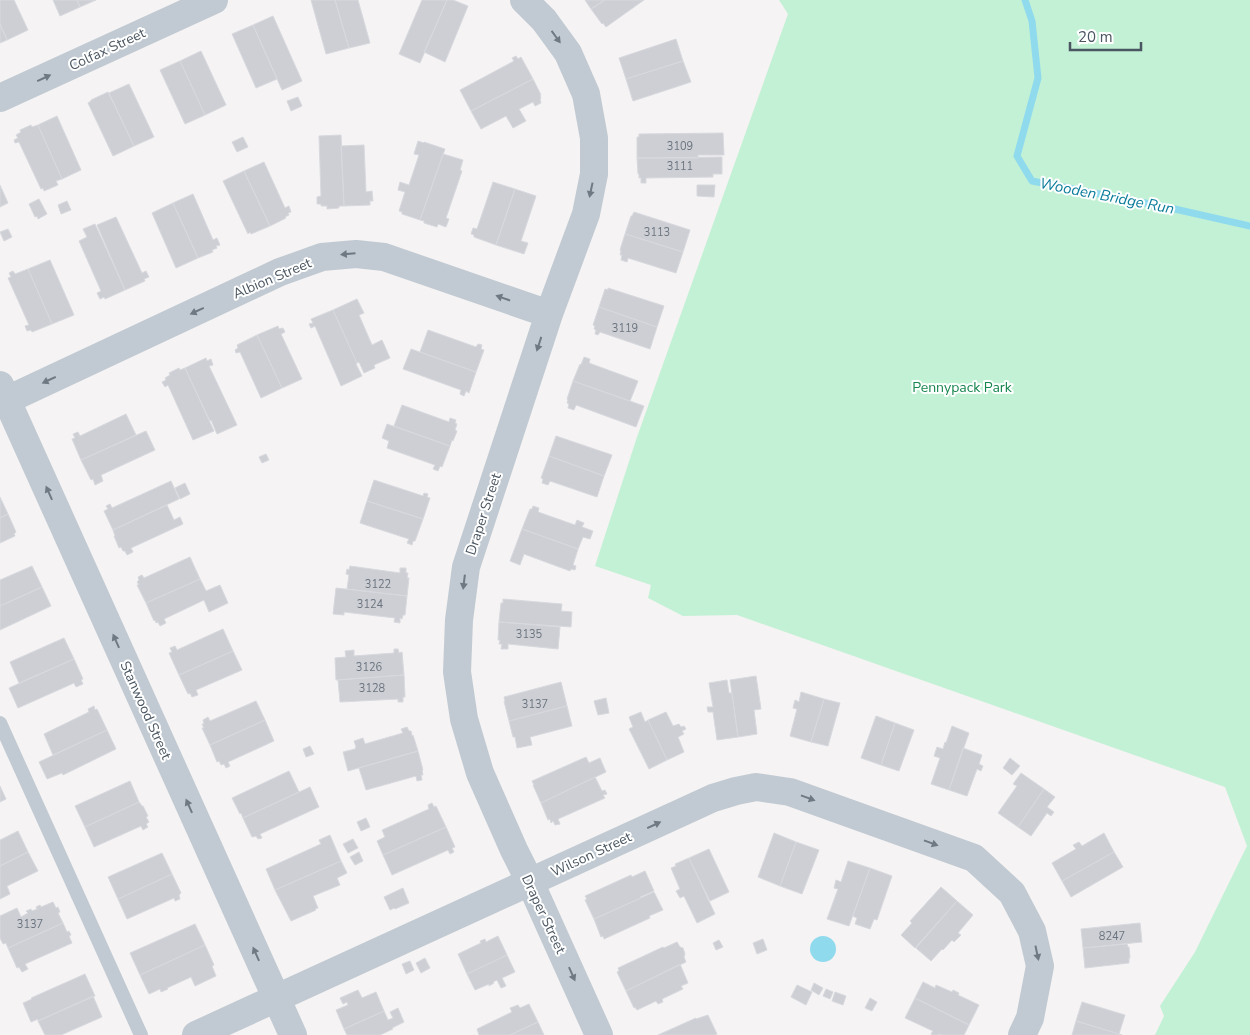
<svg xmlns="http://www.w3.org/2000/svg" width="1250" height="1035" font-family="'Nunito Sans',sans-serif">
	<rect width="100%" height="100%" fill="#f5f3f3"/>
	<path fill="#c3f1d5" d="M 779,0 L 1250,0 L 1250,1035 L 1155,1035 L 1164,1016 L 1160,1006 L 1195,952 L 1247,846 L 1225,787 L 737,615 L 683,616 L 648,598 L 651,585 L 595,566 L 637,437 L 788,14 Z"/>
	<path fill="#90daee" d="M810 949a13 13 0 1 1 26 0a13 13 0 1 1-26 0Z"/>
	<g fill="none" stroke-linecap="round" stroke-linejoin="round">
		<path stroke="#90daee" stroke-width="7" d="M 1025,0 L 1032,21 L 1038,78 L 1017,156 L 1032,181 L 1166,207 L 1250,226"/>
	</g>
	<path fill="#cdcfd5" stroke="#d7d9de" d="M 0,0 L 14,0 L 28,30 L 7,40 L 0,24 Z
		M 53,0 L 77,0 L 80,7 L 60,16 Z
		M 77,0 L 96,0 L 80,7 Z
		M 311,0 L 335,0 L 349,48 L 326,54 Z
		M 335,0 L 358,0 L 370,43 L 349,48 Z
		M 422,0 L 447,0 L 420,63 L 399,54 Z
		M 447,0 L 453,0 L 468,6 L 445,62 L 424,52 Z
		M 585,0 L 605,0 L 591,9 Z
		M 605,0 L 644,0 L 606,27 L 603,23 L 602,24 L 591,9 Z
		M 273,16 L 302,81 L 282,90 L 253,25 Z
		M 0,24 L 7,40 L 0,43 Z
		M 253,25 L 277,79 L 256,88 L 232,34 Z
		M 676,39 L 683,61 L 626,79 L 619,58 Z
		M 201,51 L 226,105 L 205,115 L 180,61 Z
		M 516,56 L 518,59 L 521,57 L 533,79 L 471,111 L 460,90 L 514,61 L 512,58 Z
		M 180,61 L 205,115 L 185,124 L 160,70 Z
		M 683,61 L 691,82 L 633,101 L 626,79 Z
		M 533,79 L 541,95 L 540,95 L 541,98 L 540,99 L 541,103 L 535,106 L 533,102 L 519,109 L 526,121 L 513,128 L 506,116 L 481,129 L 471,111 Z
		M 129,84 L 154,137 L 134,146 L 109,93 Z
		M 108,92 L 134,146 L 113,156 L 88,103 L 91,101 L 91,100 Z
		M 298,97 L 302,106 L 291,111 L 287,101 Z
		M 57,116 L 81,170 L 62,179 L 38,125 Z
		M 31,125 L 32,127 L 38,125 L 62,179 L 56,181 L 58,185 L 44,191 L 43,188 L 41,189 L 19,142 L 15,143 L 14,140 L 18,138 L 16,135 L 21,132 L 20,130 Z
		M 723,133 L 724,155 L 698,155 L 698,158 L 637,158 L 637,137 L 639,137 L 639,134 Z
		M 341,135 L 344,206 L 339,206 L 339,208 L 327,209 L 327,206 L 321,206 L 321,204 L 317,204 L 317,197 L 321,196 L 319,136 Z
		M 243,137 L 248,147 L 237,152 L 232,142 Z
		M 418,141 L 424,143 L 424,142 L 445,149 L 420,220 L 402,214 L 402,212 L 399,211 L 405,192 L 398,190 L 400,182 L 409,185 L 419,155 L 414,154 Z
		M 364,145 L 366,192 L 372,191 L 373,201 L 370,201 L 370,205 L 344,206 L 341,146 Z
		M 443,154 L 463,160 L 460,170 L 462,171 L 446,218 L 449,219 L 446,227 L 438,224 L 437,227 L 424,223 L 424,221 L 420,220 Z
		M 722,157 L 722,174 L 713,174 L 713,177 L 646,178 L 646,183 L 641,183 L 641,178 L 639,178 L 639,174 L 638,174 L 637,158 Z
		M 264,162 L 285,208 L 289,206 L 291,212 L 288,213 L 289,215 L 285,217 L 286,218 L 270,226 L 244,171 Z
		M 244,171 L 270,226 L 251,234 L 250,232 L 248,234 L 223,181 Z
		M 493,182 L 515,189 L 496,245 L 474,237 L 474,235 L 471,234 L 473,228 L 477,229 Z
		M 0,185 L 8,203 L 0,207 Z
		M 697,185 L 715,185 L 714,197 L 697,196 Z
		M 515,189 L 536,196 L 521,241 L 528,243 L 524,254 L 496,245 Z
		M 193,194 L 213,240 L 217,238 L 220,245 L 216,246 L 217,248 L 212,250 L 213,252 L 198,258 L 173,203 Z
		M 39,199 L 47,214 L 38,219 L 37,216 L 35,217 L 29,204 Z
		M 67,201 L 71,210 L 61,214 L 58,205 Z
		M 173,203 L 198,258 L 176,268 L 152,213 Z
		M 634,212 L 690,230 L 683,252 L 625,234 L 631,216 L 632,216 Z
		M 116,217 L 142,273 L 146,271 L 149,277 L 144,279 L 145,281 L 125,290 L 97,225 Z
		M 95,224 L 125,290 L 105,299 L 104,297 L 100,299 L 97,293 L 101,291 L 79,241 L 87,237 L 83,229 Z
		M 8,229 L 12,237 L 4,241 L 0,232 Z
		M 625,234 L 683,252 L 676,273 L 628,258 L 627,262 L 621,260 L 622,255 L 620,255 L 621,251 L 620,250 Z
		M 50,260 L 74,315 L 52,324 L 28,269 Z
		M 28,269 L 52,324 L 32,332 L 31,330 L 27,331 L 25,326 L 29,325 L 8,278 L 11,277 L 9,273 L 13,271 L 15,274 Z
		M 608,288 L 664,306 L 657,327 L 599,307 L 605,289 L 608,290 Z
		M 357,299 L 364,313 L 359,315 L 372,345 L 382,340 L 390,358 L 374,365 L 375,368 L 364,373 L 359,362 L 357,363 L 333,310 Z
		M 599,307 L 657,327 L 650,349 L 600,332 L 598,335 L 595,334 L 596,330 L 594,329 L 595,326 L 593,325 Z
		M 333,310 L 357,363 L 356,364 L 362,376 L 341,386 L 315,326 L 311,328 L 309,324 L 313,323 L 311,319 Z
		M 278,326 L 279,329 L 283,328 L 285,332 L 281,334 L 302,379 L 282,388 L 257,335 Z
		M 428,330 L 476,347 L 478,344 L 482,345 L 481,349 L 484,350 L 476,372 L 420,352 Z
		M 257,335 L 282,388 L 261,398 L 240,352 L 236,353 L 235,350 L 238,348 L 237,345 Z
		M 411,349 L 476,372 L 469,393 L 466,391 L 464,396 L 460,394 L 461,390 L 403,369 Z
		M 584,357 L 590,359 L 589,363 L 638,381 L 630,401 L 573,381 L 580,364 L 581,365 Z
		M 206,358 L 207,361 L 211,359 L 213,365 L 209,366 L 237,425 L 217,434 L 211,420 L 210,421 L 185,368 Z
		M 179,368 L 180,370 L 185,368 L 214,431 L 193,440 L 168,385 L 165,387 L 162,382 L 166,380 L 165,378 L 170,375 L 169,373 Z
		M 573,381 L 644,406 L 636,427 L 576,405 L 574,410 L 568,408 L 569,404 L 567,403 L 568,400 L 567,399 Z
		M 402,405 L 449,422 L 450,418 L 456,420 L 455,423 L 457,424 L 455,430 L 457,431 L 453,441 L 452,440 L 450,446 L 394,426 Z
		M 126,414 L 136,435 L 81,460 L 72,439 L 75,438 L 73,434 L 78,432 L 80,436 Z
		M 387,424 L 450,446 L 442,467 L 440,466 L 438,471 L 433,469 L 435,465 L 387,448 L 389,441 L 382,438 Z
		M 146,431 L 155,450 L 101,475 L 103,481 L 95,485 L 93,479 L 91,480 L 81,460 Z
		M 556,436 L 612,455 L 604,476 L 549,456 Z
		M 266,454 L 269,460 L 262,463 L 259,457 Z
		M 549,456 L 604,476 L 597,497 L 550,481 L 548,485 L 542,483 L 543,479 L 541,478 Z
		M 374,480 L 423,496 L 424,493 L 428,494 L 427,497 L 430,498 L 423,519 L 367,501 Z
		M 171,481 L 179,499 L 113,530 L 104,511 L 108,509 L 106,506 L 110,504 L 112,508 Z
		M 185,483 L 190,494 L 180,499 L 175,488 Z
		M 0,497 L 8,514 L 0,518 Z
		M 367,501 L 423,519 L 415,541 L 413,541 L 412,545 L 407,543 L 409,539 L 360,523 Z
		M 167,505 L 174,520 L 180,517 L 183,524 L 131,548 L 133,552 L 127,555 L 125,551 L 123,551 L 121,547 L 119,548 L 114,536 L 115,536 L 113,530 Z
		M 533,506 L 539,508 L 538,512 L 575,525 L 577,520 L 584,523 L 582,527 L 593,531 L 590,539 L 583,537 L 578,549 L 522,529 L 530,509 L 532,509 Z
		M 8,514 L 16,532 L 14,534 L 15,536 L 0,543 L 0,518 Z
		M 522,529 L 578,549 L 573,565 L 576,566 L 575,570 L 571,569 L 570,571 L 524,554 L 520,565 L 510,561 Z
		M 190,557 L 200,579 L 146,603 L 137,585 L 139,585 L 137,582 L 139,580 L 138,577 L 142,575 L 144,578 Z
		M 32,566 L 42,587 L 0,606 L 0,580 Z
		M 350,566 L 400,573 L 400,568 L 406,568 L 406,573 L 408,573 L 407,578 L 409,578 L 407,596 L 347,589 L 349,575 L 346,574 L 347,569 L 349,570 Z
		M 200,579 L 206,591 L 220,585 L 228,603 L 209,612 L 204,600 L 164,619 L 166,623 L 160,626 L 158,622 L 156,623 L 155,620 L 154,621 L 146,603 Z
		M 42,587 L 51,606 L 0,630 L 0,606 Z
		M 336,588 L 407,596 L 405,615 L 403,615 L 402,619 L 400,618 L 400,623 L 394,622 L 395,618 L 344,612 L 344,615 L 333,614 Z
		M 503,599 L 562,604 L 561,611 L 572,612 L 571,627 L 499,622 L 501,603 L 503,603 Z
		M 499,622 L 560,627 L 558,649 L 508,644 L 508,649 L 501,649 L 502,644 L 499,644 L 500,640 L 498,640 Z
		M 223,629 L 233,651 L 179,675 L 169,653 L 172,652 L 170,648 L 175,646 L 177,650 Z
		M 64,638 L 74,659 L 19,683 L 10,662 Z
		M 394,649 L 398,649 L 399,653 L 402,652 L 404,675 L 336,680 L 335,658 L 346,657 L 345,651 L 354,650 L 354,656 L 394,653 Z
		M 233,651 L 242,670 L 196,690 L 198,695 L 192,697 L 190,693 L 188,694 L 187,691 L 187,692 L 179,675 Z
		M 74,659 L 83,679 L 81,680 L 83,684 L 76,687 L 74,683 L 18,708 L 9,688 Z
		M 404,675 L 405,697 L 403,697 L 403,702 L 398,702 L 398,699 L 340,702 L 338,680 Z
		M 756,676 L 761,709 L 754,710 L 757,734 L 738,737 L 730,680 Z
		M 727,680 L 729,693 L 732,693 L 738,737 L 717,740 L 713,712 L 708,712 L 707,707 L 713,707 L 709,683 Z
		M 561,682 L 567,706 L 509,721 L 504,701 L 505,701 L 504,697 Z
		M 801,692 L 824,699 L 811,742 L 790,736 L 797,709 L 793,708 L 795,700 L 799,702 Z
		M 606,698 L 609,713 L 598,715 L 594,701 Z
		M 824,699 L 840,703 L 828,746 L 811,742 Z
		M 256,701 L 265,720 L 210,745 L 202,728 L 204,728 L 202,724 L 204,724 L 203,720 L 208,717 L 210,721 Z
		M 94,706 L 95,710 L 97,709 L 107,730 L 53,755 L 44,734 L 89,712 L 88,709 Z
		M 567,706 L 572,726 L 530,737 L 532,745 L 517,748 L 515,737 L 513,737 L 509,721 Z
		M 641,712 L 645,722 L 648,720 L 667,760 L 649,769 L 629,729 L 633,727 L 629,717 Z
		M 666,712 L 673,726 L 679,724 L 681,727 L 684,726 L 686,729 L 682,731 L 684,734 L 678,737 L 684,752 L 667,760 L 648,720 Z
		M 876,716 L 895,723 L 881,765 L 861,758 Z
		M 265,720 L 274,741 L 228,762 L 230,766 L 226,768 L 224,764 L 221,765 L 219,761 L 217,762 L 210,745 Z
		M 895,723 L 914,730 L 899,771 L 881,765 Z
		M 952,726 L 969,733 L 949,790 L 931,784 L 940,758 L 934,756 L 937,747 L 943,749 L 945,742 L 946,743 Z
		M 407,727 L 409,731 L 411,731 L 412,736 L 413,735 L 418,751 L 348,771 L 343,752 L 355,749 L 356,747 L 354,741 L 363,738 L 365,744 L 403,733 L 401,729 Z
		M 107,730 L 116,749 L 63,775 L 62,773 L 47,779 L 39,762 Z
		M 310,746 L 314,754 L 306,757 L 303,749 Z
		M 963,748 L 982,755 L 979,764 L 983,766 L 981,771 L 977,769 L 967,796 L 949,790 Z
		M 418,751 L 423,770 L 422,770 L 423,775 L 421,775 L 422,780 L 417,781 L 416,776 L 366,790 L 359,768 Z
		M 586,757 L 589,763 L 600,758 L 606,772 L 541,803 L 533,785 L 534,785 L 532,781 Z
		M 1010,758 L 1020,766 L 1012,775 L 1003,768 Z
		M 289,771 L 299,792 L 243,818 L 241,813 L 240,814 L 232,798 Z
		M 1021,773 L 1044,789 L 1018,827 L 998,813 L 1017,786 L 1013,784 Z
		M 595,777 L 602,791 L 605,790 L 607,794 L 603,795 L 605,798 L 558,819 L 560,824 L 555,825 L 553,821 L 551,823 L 550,819 L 548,820 L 541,803 Z
		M 130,781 L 139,802 L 85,827 L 75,806 Z
		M 0,786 L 6,799 L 0,802 Z
		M 310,787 L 319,807 L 260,834 L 262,838 L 258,839 L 256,836 L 252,837 L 243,818 Z
		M 1044,789 L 1055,797 L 1047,807 L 1054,812 L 1051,816 L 1047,813 L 1031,836 L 1018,827 Z
		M 139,802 L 142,806 L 143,806 L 148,816 L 146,817 L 149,822 L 146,824 L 148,827 L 143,830 L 141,826 L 94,847 L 85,827 Z
		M 432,803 L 434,807 L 436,806 L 446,827 L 383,855 L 377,841 L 385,837 L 382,830 L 429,809 L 428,805 Z
		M 366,818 L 370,827 L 361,831 L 357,822 Z
		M 446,827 L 455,847 L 452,848 L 454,852 L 450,854 L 448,850 L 392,875 L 383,855 Z
		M 18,831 L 28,852 L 0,866 L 0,840 Z
		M 774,833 L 796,842 L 780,886 L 758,877 Z
		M 1104,833 L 1114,852 L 1062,881 L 1052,863 L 1076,849 L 1073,845 L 1079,842 L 1082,846 Z
		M 330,835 L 341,861 L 275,890 L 266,869 L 321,844 L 319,840 Z
		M 353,839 L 358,848 L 348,853 L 343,844 Z
		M 796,842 L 819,850 L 802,894 L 780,886 Z
		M 709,849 L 729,892 L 710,901 L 689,858 Z
		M 28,852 L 38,871 L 7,886 L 10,894 L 0,899 L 0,866 Z
		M 359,852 L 363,861 L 355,865 L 350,857 Z
		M 1114,852 L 1123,867 L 1071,897 L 1062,881 Z
		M 162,853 L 172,874 L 118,899 L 108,877 Z
		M 689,858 L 715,914 L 697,923 L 684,896 L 680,898 L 676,891 L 680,889 L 671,868 L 676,866 L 675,864 Z
		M 341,861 L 347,873 L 337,878 L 340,885 L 313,896 L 318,908 L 315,909 L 316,910 L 291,921 L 275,890 Z
		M 848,861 L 870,868 L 849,926 L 827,919 L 838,889 L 834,888 L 836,880 L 841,882 Z
		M 870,868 L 892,876 L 877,920 L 874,919 L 870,929 L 855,924 L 857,918 L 853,916 Z
		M 645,871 L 654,891 L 640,897 L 641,898 L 594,919 L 585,900 L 587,899 L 585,896 L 631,875 L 632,877 Z
		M 172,874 L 181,893 L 179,895 L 180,899 L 175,901 L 174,898 L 127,919 L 118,899 Z
		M 941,887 L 957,901 L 915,948 L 901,935 L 912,923 L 910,921 Z
		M 403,888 L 409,903 L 395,909 L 394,908 L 390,910 L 384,897 Z
		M 654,892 L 663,910 L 649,916 L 650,918 L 604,939 L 603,936 L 601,937 L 594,919 Z
		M 957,901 L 973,915 L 958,933 L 961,935 L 954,942 L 952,940 L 943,950 L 942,949 L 931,961 L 916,948 Z
		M 53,902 L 56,908 L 58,907 L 60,912 L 58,913 L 63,923 L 8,948 L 6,943 L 3,944 L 0,938 L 0,916 L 17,908 L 21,917 L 28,913 L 26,911 L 31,909 L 32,911 L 37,909 L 36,907 L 40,905 L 41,907 Z
		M 63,923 L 67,932 L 69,931 L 71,935 L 69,936 L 72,943 L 25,964 L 28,969 L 22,972 L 19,967 L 17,968 L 8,948 Z
		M 1140,923 L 1142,942 L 1083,948 L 1081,929 Z
		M 195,924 L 205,945 L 140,975 L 130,953 Z
		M 498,936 L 507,955 L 467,974 L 458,954 L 481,943 L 480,941 L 485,939 L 486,942 Z
		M 763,939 L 767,950 L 757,954 L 753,943 Z
		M 719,940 L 723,947 L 716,950 L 713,943 Z
		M 677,942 L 680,947 L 683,948 L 685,954 L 684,957 L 686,962 L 626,991 L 617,972 L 619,971 L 618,968 L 663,947 L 664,948 Z
		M 1127,944 L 1128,947 L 1129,947 L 1130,958 L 1129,958 L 1129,963 L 1085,968 L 1083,948 Z
		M 205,945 L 214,965 L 212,966 L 216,976 L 195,986 L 191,977 L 167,988 L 168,989 L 161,992 L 160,989 L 149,994 L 140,975 Z
		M 507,955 L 515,972 L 502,978 L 506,986 L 501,988 L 497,980 L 493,982 L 494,983 L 489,986 L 489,984 L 475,990 L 467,974 Z
		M 425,958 L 430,968 L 421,973 L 416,963 Z
		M 410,961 L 414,970 L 406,974 L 402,964 Z
		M 680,964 L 688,983 L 681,986 L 683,989 L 662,999 L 663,1002 L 658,1004 L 656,1001 L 637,1010 L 635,1007 L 634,1008 L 626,991 Z
		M 85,974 L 95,996 L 38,1021 L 38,1019 L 31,1022 L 23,1003 L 32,999 L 31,998 Z
		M 923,982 L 935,988 L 936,985 L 952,992 L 953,990 L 959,993 L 958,995 L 979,1005 L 969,1025 L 915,998 Z
		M 814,983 L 823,988 L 819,995 L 811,990 Z
		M 797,985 L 812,992 L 806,1005 L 791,997 Z
		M 826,989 L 833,992 L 830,999 L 823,996 Z
		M 358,990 L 362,998 L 376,992 L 384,1011 L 344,1029 L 336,1010 L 348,1005 L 347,1002 L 343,1004 L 340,998 Z
		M 835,992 L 846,996 L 843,1005 L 832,1001 Z
		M 93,996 L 102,1017 L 61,1035 L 45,1035 L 38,1021 Z
		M 870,998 L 877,1002 L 872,1011 L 865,1008 Z
		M 915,998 L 969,1025 L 964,1035 L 941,1035 L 939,1034 L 938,1035 L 932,1035 L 931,1034 L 933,1031 L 905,1018 Z
		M 1082,1002 L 1125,1015 L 1119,1034 L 1076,1021 Z
		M 529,1004 L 538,1022 L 510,1035 L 479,1035 L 477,1029 L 512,1012 L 510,1008 L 518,1005 L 520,1008 Z
		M 398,1008 L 404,1022 L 392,1028 L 393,1029 L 380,1035 L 347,1035 L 344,1029 L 384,1011 L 388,1020 L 393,1018 L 390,1012 Z
		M 708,1015 L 717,1034 L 714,1035 L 658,1035 L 696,1018 L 696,1019 Z
		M 1076,1021 L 1119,1034 L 1122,1035 L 1072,1035 Z
		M 538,1022 L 544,1035 L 510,1035 Z"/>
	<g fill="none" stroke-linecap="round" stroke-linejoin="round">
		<path stroke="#c1cad2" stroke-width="14" d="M 0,723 L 141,1035"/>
		<path stroke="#c1cad2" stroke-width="28" d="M 524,0 L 544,20 L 568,53 L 586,94 L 594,138 L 594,174 L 586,214 L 549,314 L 466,567 L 459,620 L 457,672 L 464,719 L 480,773 L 514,850 L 530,882 L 599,1035
			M 0,98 L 214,0
			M 0,385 L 293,1035
			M 7,400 L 280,272 L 322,257 L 356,254 L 384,257 L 549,314
			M 196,1035 L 713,798 L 736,791 L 756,787 L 790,792 L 974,858 L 1012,893 L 1032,931 L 1040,966 L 1030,1018 L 1022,1035"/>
	</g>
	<defs><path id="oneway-solid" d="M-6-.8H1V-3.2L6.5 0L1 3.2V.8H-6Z" transform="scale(1.25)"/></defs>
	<g fill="#6e7983">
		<use href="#oneway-solid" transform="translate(556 37) rotate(54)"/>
		<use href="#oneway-solid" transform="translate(44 78) rotate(-25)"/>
		<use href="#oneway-solid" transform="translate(591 190) rotate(102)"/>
		<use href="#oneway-solid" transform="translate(348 254) rotate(175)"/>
		<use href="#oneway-solid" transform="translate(503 298) rotate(-161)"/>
		<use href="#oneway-solid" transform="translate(197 311) rotate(155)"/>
		<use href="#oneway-solid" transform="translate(539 344) rotate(108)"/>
		<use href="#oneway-solid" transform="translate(49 380) rotate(155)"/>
		<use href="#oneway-solid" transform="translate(49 493) rotate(-114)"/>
		<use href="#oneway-solid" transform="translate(464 582) rotate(97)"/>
		<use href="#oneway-solid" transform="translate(116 641) rotate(-114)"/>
		<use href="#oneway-solid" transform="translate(808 798) rotate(20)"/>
		<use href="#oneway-solid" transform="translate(189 806) rotate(-114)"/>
		<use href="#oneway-solid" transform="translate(654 825) rotate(-25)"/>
		<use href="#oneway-solid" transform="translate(931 843) rotate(20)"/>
		<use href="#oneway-solid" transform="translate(1037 953) rotate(78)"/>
		<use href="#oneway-solid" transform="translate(256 954) rotate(-114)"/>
		<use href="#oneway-solid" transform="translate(572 974) rotate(66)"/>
	</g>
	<g text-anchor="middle" stroke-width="4" stroke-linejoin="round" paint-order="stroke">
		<g font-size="11" fill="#6b747e">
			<text x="680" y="150">3109</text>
			<text x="680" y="170">3111</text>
			<text x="657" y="236">3113</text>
			<text x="625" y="332">3119</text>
			<text x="378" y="588">3122</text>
			<text x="370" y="608">3124</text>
			<text x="529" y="638">3135</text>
			<text x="369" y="671">3126</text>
			<text x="372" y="692">3128</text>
			<text x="535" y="708">3137</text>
			<text x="30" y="928">3137</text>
			<text x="1112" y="940">8247</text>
		</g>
		<g font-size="14" fill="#4a5661" stroke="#fff">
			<text transform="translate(107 49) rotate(-25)" y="5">Colfax Street</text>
			<text transform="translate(272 278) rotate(-23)" y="5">Albion Street</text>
			<text transform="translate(483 514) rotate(-72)" y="5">Draper Street</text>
			<text transform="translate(146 710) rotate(66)" y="5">Stanwood Street</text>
			<text transform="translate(591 854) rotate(-25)" y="5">Wilson Street</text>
			<text transform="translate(544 914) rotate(65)" y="5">Draper Street</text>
		</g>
		<g font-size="14" fill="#17864f" stroke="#fff">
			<text x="962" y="392">Pennypack Park</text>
		</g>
		<g font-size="15" font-style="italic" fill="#0c7c9b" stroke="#fff">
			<text transform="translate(1107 196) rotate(11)" y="5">Wooden Bridge Run</text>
		</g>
	</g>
	<path d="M1070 42v8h71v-8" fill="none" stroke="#4a5661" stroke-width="2.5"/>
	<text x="1078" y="42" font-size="15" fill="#4a5661" stroke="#ffffff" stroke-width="4" paint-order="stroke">20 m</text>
</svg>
